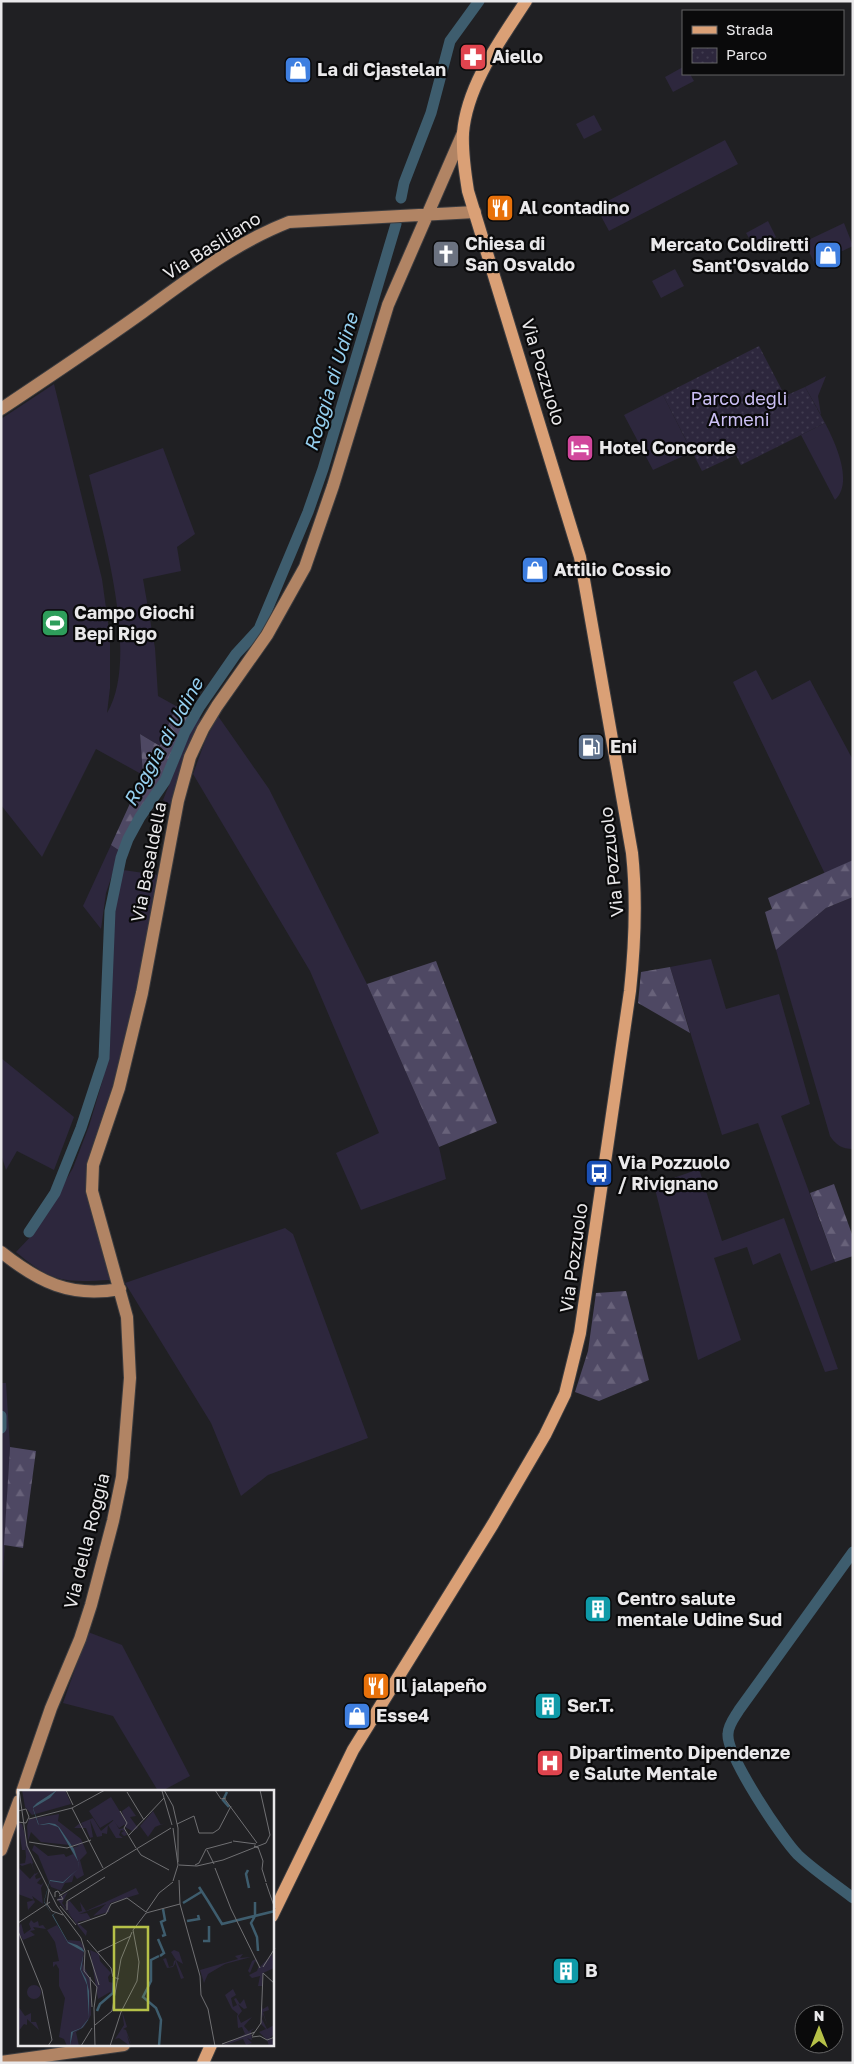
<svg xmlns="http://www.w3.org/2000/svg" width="854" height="2064" font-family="'Golos Text',sans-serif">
	<defs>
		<pattern id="forest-firs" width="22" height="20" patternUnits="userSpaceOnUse" patternTransform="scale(1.25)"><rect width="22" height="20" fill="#4e4863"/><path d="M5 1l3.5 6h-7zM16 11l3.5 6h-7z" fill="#68627a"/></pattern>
		<pattern id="park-dots" width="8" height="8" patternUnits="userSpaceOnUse" patternTransform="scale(1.25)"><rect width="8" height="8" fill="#2d273d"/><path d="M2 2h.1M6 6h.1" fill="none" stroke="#413c50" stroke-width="1.8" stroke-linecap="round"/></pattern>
	</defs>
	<rect width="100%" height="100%" fill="#202023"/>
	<path fill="#2d273d" d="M 683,67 L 683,74 L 690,74 L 694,81 L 673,92 L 665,77 Z
		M 594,115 L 602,130 L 584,139 L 576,124 Z
		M 725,140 L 738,164 L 609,231 L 596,207 Z
		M 768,221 L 776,237 L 755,248 L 746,233 Z
		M 844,223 L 853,246 L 815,264 L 804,242 Z
		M 675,269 L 684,286 L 661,298 L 652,281 Z
		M 826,376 L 818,396 L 821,415 L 805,387 Z
		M 54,384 L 102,579 L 110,637 L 110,688 L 107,713 C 140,659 103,534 89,475 L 163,448 L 195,534 L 177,547 L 181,571 L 143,579 L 155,648 L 158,696 L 176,706 L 160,746 L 140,734 L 143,775 L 96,749 L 42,857 L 1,805 L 1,419 Z
		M 663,395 L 692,452 L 653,470 L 624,415 Z
		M 825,423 C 835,442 854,482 835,500 L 801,435 Z
		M 756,670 L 772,700 L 810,680 L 853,760 L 853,860 L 825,874 L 733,682 Z
		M 197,716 L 201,719 L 193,737 L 171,805 L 163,800 Z
		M 218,716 L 269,789 L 367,984 L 439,1147 L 446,1179 L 361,1210 L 336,1153 L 379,1133 L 310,971 L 193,774 L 205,741 Z
		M 111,845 L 120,851 L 106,893 L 101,929 L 83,906 Z
		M 123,870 L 158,875 L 135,1003 L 119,1069 L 92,1151 L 111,1280 C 64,1282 54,1284 16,1252 L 35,1232 L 73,1168 L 89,1126 L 103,1079 L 110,1044 L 112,993 L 111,935 L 115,909 Z
		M 853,897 L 853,1149 C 842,1149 836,1145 830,1136 L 776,950 L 826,908 Z
		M 711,959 L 726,1009 L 779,994 L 810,1104 L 781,1116 L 835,1262 L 811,1271 L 758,1123 L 722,1135 L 670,967 Z
		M 1,1058 L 74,1117 L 54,1170 L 17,1151 L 6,1170 L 1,1154 Z
		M 699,1169 L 722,1241 L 784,1218 L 838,1369 L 825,1372 L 780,1253 L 753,1265 L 747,1247 L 714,1258 L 741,1340 L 698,1360 L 654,1185 Z
		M 285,1228 L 293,1234 L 368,1438 L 268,1475 L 241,1496 L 211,1423 L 125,1283 Z
		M 1,1383 L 6,1383 L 10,1447 L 1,1613 Z
		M 88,1632 L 122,1645 L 190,1776 L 162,1791 L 158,1791 L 113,1716 L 63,1703 Z"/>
	<path fill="url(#forest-firs)" d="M 176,706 L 192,714 L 182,729 L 161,781 L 148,797 L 120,851 L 111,845 L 143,775 L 140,734 L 160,746 Z
		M 853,860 L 853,897 L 826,908 L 776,950 L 765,912 L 772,909 L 768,898 Z
		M 436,961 L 497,1123 L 439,1147 L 367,984 Z
		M 670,967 L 690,1033 L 638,1003 L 641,972 Z
		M 834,1184 L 853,1237 L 853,1256 L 835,1262 L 810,1193 Z
		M 626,1291 L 649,1380 L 599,1401 L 575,1392 L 588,1351 L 596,1293 Z
		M 10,1447 L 36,1451 L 23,1548 L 4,1545 Z"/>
	<path fill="url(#park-dots)" d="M 759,346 L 785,396 L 805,387 L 825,423 L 741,465 L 736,455 L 702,471 L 663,395 Z"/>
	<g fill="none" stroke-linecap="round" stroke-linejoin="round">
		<path stroke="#3e5d6e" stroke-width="11" d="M 401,198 L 404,183 L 431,113 L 450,41 L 479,1
			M 29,1232 L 55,1193 L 81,1128 L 104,1058 L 110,911 L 121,858 L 128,839 L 140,817 L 165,781 L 185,732 L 200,706 L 236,654 L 259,629 L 308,512 L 323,469 L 396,224
			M 1,1416 L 1,1428
			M 853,1552 L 739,1710 C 735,1717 728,1725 728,1734 C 726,1755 782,1839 798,1855 C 815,1871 835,1884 853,1898"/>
		<g stroke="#3c3c3f" stroke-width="14">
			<path id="secondary" d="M 1,409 C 49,377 97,345 143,312 C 190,278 235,243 289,222 L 475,212
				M 1,1252 C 39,1282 70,1298 120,1289
				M 22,1792 L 51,1708 L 80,1639 L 91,1605 L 113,1521 L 122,1477 L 130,1378 L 127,1317 L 92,1191 L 93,1165 L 119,1088 L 142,993 L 178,801 L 190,757 L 203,729 L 217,706 L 267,635 L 305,567 L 333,486 L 388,305 L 463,133
				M 1,1850 L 19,1801
				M 1,2062 L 124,2045"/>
		</g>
		<g stroke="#3c3c3f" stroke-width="14">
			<path id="primary" d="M 272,1916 L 353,1750 L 493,1524 L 545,1435 L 565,1394 L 580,1333 L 630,991 C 635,944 637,900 632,853 L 580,557 L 468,191 C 465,172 462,153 463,133 C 467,85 500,41 526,1
				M 203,2063 L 211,2045"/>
		</g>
		<use href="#secondary" stroke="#b18464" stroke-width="12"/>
		<use href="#primary" stroke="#daa076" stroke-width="12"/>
	</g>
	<defs>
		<g id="pharmacy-square" transform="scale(1.4375)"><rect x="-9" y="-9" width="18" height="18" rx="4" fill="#e0444e" stroke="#0a0a0b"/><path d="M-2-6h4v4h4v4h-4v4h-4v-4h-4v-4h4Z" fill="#fff"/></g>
		<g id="shop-square" transform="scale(1.4375)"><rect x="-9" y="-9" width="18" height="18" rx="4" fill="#3f7fe0" stroke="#0a0a0b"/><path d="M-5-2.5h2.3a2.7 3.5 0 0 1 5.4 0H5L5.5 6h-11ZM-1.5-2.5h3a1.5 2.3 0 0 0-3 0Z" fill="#fff"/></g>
		<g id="restaurant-square" transform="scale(1.4375)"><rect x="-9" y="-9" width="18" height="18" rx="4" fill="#e8710a" stroke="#0a0a0b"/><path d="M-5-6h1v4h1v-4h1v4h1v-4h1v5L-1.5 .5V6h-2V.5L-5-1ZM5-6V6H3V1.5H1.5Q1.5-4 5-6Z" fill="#fff"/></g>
		<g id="church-square" transform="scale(1.4375)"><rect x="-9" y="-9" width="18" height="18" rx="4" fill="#6b7280" stroke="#0a0a0b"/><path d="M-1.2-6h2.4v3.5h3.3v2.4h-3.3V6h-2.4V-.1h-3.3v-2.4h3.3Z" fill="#fff"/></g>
		<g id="hotel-square" transform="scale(1.4375)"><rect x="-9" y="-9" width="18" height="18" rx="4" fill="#d1479c" stroke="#0a0a0b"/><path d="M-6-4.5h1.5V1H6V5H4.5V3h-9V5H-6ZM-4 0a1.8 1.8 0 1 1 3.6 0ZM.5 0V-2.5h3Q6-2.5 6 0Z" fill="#fff"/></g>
		<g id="stadium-square" transform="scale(1.4375)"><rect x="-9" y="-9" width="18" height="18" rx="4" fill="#2e9e5b" stroke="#0a0a0b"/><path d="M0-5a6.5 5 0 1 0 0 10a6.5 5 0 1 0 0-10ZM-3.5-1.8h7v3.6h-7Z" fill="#fff"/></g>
		<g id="fuel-square" transform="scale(1.4375)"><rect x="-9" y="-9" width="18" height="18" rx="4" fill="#5c6f8a" stroke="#0a0a0b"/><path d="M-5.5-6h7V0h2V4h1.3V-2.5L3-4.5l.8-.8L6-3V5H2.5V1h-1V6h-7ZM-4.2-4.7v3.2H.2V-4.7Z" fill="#fff"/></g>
		<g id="bus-square" transform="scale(1.4375)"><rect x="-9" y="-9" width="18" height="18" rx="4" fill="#1a4fb4" stroke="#0a0a0b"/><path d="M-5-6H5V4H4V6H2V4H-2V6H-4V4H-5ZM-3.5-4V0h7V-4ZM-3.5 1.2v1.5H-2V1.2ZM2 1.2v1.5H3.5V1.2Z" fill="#fff"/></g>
		<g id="building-square" transform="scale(1.4375)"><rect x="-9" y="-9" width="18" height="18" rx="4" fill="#0f9aa8" stroke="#0a0a0b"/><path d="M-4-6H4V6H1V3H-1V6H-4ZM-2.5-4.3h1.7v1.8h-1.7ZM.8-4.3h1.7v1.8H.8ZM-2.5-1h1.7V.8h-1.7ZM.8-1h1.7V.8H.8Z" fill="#fff"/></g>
		<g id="hospital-square" transform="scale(1.4375)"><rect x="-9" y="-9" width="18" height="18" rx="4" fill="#e0444e" stroke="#0a0a0b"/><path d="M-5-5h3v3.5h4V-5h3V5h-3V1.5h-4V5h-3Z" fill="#fff"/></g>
	</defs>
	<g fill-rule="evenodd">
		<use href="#pharmacy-square" x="473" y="57"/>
		<use href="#shop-square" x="298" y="70"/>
		<use href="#restaurant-square" x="500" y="208"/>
		<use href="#church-square" x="446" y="254"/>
		<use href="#shop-square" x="828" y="255"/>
		<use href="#hotel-square" x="580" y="448"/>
		<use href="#shop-square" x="535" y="570"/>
		<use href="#stadium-square" x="55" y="623"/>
		<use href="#fuel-square" x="591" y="747"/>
		<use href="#bus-square" x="599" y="1173"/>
		<use href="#building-square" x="598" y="1609"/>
		<use href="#restaurant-square" x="376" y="1686"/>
		<use href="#building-square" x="548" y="1706"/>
		<use href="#shop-square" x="357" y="1716"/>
		<use href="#hospital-square" x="550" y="1763"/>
		<use href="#building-square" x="566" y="1971"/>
	</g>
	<g text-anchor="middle" stroke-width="4.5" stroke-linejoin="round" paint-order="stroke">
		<g font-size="18" font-weight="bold" fill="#e9e8ea" stroke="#0a0a0b" text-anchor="start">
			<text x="492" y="63">Aiello</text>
			<text x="317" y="76">La di Cjastelan</text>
			<text x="519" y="214">Al contadino</text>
			<text x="465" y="250">Chiesa di<tspan x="465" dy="21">San Osvaldo</tspan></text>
			<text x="809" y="251" text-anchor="end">Mercato Coldiretti<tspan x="809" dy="21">Sant'Osvaldo</tspan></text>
			<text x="599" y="454">Hotel Concorde</text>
			<text x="554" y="576">Attilio Cossio</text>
			<text x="74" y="619">Campo Giochi<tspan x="74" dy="21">Bepi Rigo</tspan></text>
			<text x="610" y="753">Eni</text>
			<text x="618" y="1169">Via Pozzuolo<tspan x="618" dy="21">/ Rivignano</tspan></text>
			<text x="617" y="1605">Centro salute<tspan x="617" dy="21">mentale Udine Sud</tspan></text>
			<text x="395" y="1692">Il jalapeño</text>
			<text x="567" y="1712">Ser.T.</text>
			<text x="376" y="1722">Esse4</text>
			<text x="569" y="1759">Dipartimento Dipendenze<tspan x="569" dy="21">e Salute Mentale</tspan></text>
			<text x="585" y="1977">B</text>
		</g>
		<g font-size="18" fill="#e9e8ea" stroke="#0a0a0b">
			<text transform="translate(212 246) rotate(-32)" y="6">Via Basiliano</text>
			<text transform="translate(543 372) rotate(73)" y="6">Via Pozzuolo</text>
			<text transform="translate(149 862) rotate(-79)" y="6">Via Basaldella</text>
			<text transform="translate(612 862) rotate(-96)" y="6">Via Pozzuolo</text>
			<text transform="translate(574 1258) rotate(-82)" y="6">Via Pozzuolo</text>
			<text transform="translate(87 1541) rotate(-76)" y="6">Via della Roggia</text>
		</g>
		<g font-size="18" fill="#ccc0f5" stroke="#0a0a0b">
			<text x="739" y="405">Parco degli<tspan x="739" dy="21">Armeni</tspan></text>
		</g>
		<g font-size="19" font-style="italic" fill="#95cfef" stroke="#0a0a0b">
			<text transform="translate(331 382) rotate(-73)" y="7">Roggia di Udine</text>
			<text transform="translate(163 742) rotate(-61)" y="7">Roggia di Udine</text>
		</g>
	</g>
	<g transform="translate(18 1790)">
		<rect width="256" height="256" fill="#202023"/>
		<path d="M 111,16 L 118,26 L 112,27 L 120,38 L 114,41 L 107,37 L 104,21 ZM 75,28 L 83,41 L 96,30 L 101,39 L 106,38 L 109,45 L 106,46 L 103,43 L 106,41 L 103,40 L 101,45 L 105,48 L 98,48 L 90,35 L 89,44 L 84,43 L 84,46 L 79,47 L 72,30 L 75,47 L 72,48 L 68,38 L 56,38 L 62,33 L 66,37 L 63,33 ZM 0,32 L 4,34 L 15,73 L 14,74 L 17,83 L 17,84 L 21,82 L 17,86 L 18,89 L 24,87 L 19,93 L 23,95 L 26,92 L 23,98 L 25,114 L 14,106 L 17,112 L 10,120 L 9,112 L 16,110 L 0,104 L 0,77 L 12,89 L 17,83 L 13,73 L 4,76 L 1,74 L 7,73 L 8,67 L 7,55 L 7,60 L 4,60 ZM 118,98 L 121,104 L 92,113 L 91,122 L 75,126 L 88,114 L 61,124 L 69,123 L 73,129 L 59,132 L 69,141 L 68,146 L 39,109 L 50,102 L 44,113 L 53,126 L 47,115 L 51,110 L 61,122 L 64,121 L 62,112 L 68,121 ZM 8,130 L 3,133 L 6,144 L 13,139 L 11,134 L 13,130 L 16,133 L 20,131 L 21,136 L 25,135 L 28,139 L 15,137 L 17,140 L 12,141 L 17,145 L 5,150 L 3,146 L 0,153 L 1,138 L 3,133 ZM 72,160 L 81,164 L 82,171 L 93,183 L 90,187 L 91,192 L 96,193 L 94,205 L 92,202 L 80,209 ZM 156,160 L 161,162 L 165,174 L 158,170 L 166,188 L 163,189 L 157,171 L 157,174 L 155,177 L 149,178 L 145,169 L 148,168 L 151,177 L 155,176 L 156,171 L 158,170 L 153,162 ZM 225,164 L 222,168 L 233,167 L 207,174 L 190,184 L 186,193 L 182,180 L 220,169 L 217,166 ZM 254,164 L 256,178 L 245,183 L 244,196 L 240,196 L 242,186 L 234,188 L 231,185 L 239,181 L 241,175 L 237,171 L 232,183 L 230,181 L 234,171 L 238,169 L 242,177 ZM 215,199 L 218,205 L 213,208 L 215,217 L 219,215 L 216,209 L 218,208 L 222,214 L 226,209 L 229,218 L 226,219 L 220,214 L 224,221 L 220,226 L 223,233 L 234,227 L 226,236 L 232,243 L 231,241 L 237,238 L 233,241 L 234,250 L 229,248 L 234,253 L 228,255 L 225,249 L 204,256 L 227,244 L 224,237 L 220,238 L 219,226 L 220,224 L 214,219 L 207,205 ZM 0,216 L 7,226 L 13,223 L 13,232 L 18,232 L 21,240 L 9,229 L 9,235 L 6,234 L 0,242 ZM 250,216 L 251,220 L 245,222 L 250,237 L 245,224 L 244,229 L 249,239 L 256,235 L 256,244 L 251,249 L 254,248 L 256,256 L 251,256 L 249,250 L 241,242 L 248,239 L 243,234 L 244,217 L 245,219 ZM 104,221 L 109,237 L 105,239 L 108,240 L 114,256 L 109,245 L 112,256 L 101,248 L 97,249 L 106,235 Z" fill="#2d273d"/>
		<path d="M 93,7 L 109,33 L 101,38 L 95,30 L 82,38 L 71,21 Z" fill="#2d273d"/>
		<path d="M 4,0 L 47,0 L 53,14 L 14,25 L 7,17 ZM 135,21 L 143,35 L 147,33 L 137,37 L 130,47 L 122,36 ZM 41,24 L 40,31 L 63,49 L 69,63 L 62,70 L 66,85 L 59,89 L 56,85 L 54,92 L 47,93 L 43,100 L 48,101 L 44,101 L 33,97 L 20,65 L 14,60 L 16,55 L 30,66 L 46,64 L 48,67 L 55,64 L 52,58 L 61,56 L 23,52 L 13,42 L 10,51 L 9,36 L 11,29 ZM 39,135 L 49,150 L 62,151 L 66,157 L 65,174 L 72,189 L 73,225 L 66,237 L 58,242 L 61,256 L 49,256 L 46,249 L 41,247 L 47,208 L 41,196 L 41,179 L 38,174 L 35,177 L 35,172 L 41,171 L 37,152 L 29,140 ZM9 202a7 7 0 1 1 14 0a7 7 0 1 1-14 0Z" fill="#2d273d"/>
		<path d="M 39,0 L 32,8 L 15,18 L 21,35 L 31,33 L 37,34 L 41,37 L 56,59 L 61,74 L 60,79 L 45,93 L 32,91 L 26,112 L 34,125 L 39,122 L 35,125 L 50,152 L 59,155 L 64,158 L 66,161 L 63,180 L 68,189 L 71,201 L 71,227 L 70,230 L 64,238 L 55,242 L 52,256 L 53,242 L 63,238 L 71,228 L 69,195 L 62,179 L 66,162 L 50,153 L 26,111 L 32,90 L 45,92 L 60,79 L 61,73 L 40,37 L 31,34 L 24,35 L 21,35 L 20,34 L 15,19 L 15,17 L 19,13 Z" fill="#3e5d6e"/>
		<path fill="none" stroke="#3e5d6e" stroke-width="2.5" d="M 209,2 L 205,10 L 211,17M 230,80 L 228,84 L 231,98M 181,97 L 190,111M 190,111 L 204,134 L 257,121M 237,112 L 237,126 L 233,133 L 239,147 L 240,161M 165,113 L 183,102M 169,131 L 181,129 L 180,125M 144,146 L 147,145 L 143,132 L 147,130 L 145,119M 140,149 L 146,163 L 142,166M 185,151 L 191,151 L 191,136M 141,166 L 133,170 L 133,191 L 125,207 L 138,218 L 143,230 L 141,256M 79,221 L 82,214 L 95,203 L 96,188"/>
		<path fill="none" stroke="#707073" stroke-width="1" d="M 1,0 L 9,56 L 39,116 L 63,148 L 67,161 L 66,181 L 79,197 L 76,218 L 77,256M 48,0 L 55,15M 146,0 L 155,16 L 160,38 L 160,72M 197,0 L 203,9 L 208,8M 144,1 L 154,35M 109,2 L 126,30M 206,8 L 239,53M 54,18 L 85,78M 54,18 L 87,0M 0,21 L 8,19 L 11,27 L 8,33 L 0,32M 102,21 L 109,33 L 106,38 L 118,58M 176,26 L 181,43M 11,29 L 54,18M 159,34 L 176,26M 155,38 L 160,75 L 155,91M 181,43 L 195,43 L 201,39 L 213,16M 111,45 L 146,8M 215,51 L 238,54M 11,52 L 49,58 L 73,50M 240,58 L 236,56 L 240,57 L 245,71 L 244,79 L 248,92M 119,59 L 123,65 L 151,80M 188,59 L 214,52M 189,60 L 196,74M 161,75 L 179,76 L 205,70 L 248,53 L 252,45 L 242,0M 177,75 L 181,73 L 188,59M 197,78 L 213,119 L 242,178M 161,90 L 162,114 L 182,186 L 183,205 L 190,219 L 197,256M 248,93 L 257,119M 31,99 L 29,114 L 34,121 L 45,125M 41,106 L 153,38M 37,107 L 37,102 L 40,101 L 45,109 L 39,110M 42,116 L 58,135M 49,120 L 49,111 L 87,87M 128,122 L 141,103 L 155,92M 0,133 L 32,112M 60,134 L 88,124 L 93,114 L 109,108 L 128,122M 0,141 L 24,200 L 34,250 L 30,256M 69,150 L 93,178 L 95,187 L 101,189M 70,160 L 81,195M 80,162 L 113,146M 245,177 L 257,158M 245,183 L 257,194M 72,187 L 74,217M 77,235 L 94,221 L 103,169 L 114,142M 234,246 L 243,233 L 245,183M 234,247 L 242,246 L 249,250 L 257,247M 204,254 L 237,242M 63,256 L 74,238M 92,256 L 103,222 L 119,191 L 121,172 L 115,140 L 128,123 L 162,114"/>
		<path fill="#b6c148" fill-opacity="0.15" stroke="#b6c148" stroke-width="2.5" d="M 96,137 L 130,137 L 130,220 L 96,220 Z"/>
		<rect width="256" height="256" fill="none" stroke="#e9e8ea" stroke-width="2.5"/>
	</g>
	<rect width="854" height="2064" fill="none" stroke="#e9e8ea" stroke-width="5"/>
	<rect x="682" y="10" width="162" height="65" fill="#0a0a0b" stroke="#636364"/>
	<rect x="692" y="26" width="25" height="8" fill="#daa076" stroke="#636364"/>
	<text x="726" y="35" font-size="15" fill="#e9e8ea">Strada</text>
	<rect x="692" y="48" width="25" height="15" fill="url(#park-dots)" stroke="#636364"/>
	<text x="726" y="60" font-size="15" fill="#e9e8ea">Parco</text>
	<g transform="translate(819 2029)"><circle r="24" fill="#0a0a0b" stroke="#636364"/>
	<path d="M0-4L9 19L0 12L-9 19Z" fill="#b6c148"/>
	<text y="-8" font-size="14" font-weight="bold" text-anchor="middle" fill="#e9e8ea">N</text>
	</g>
</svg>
